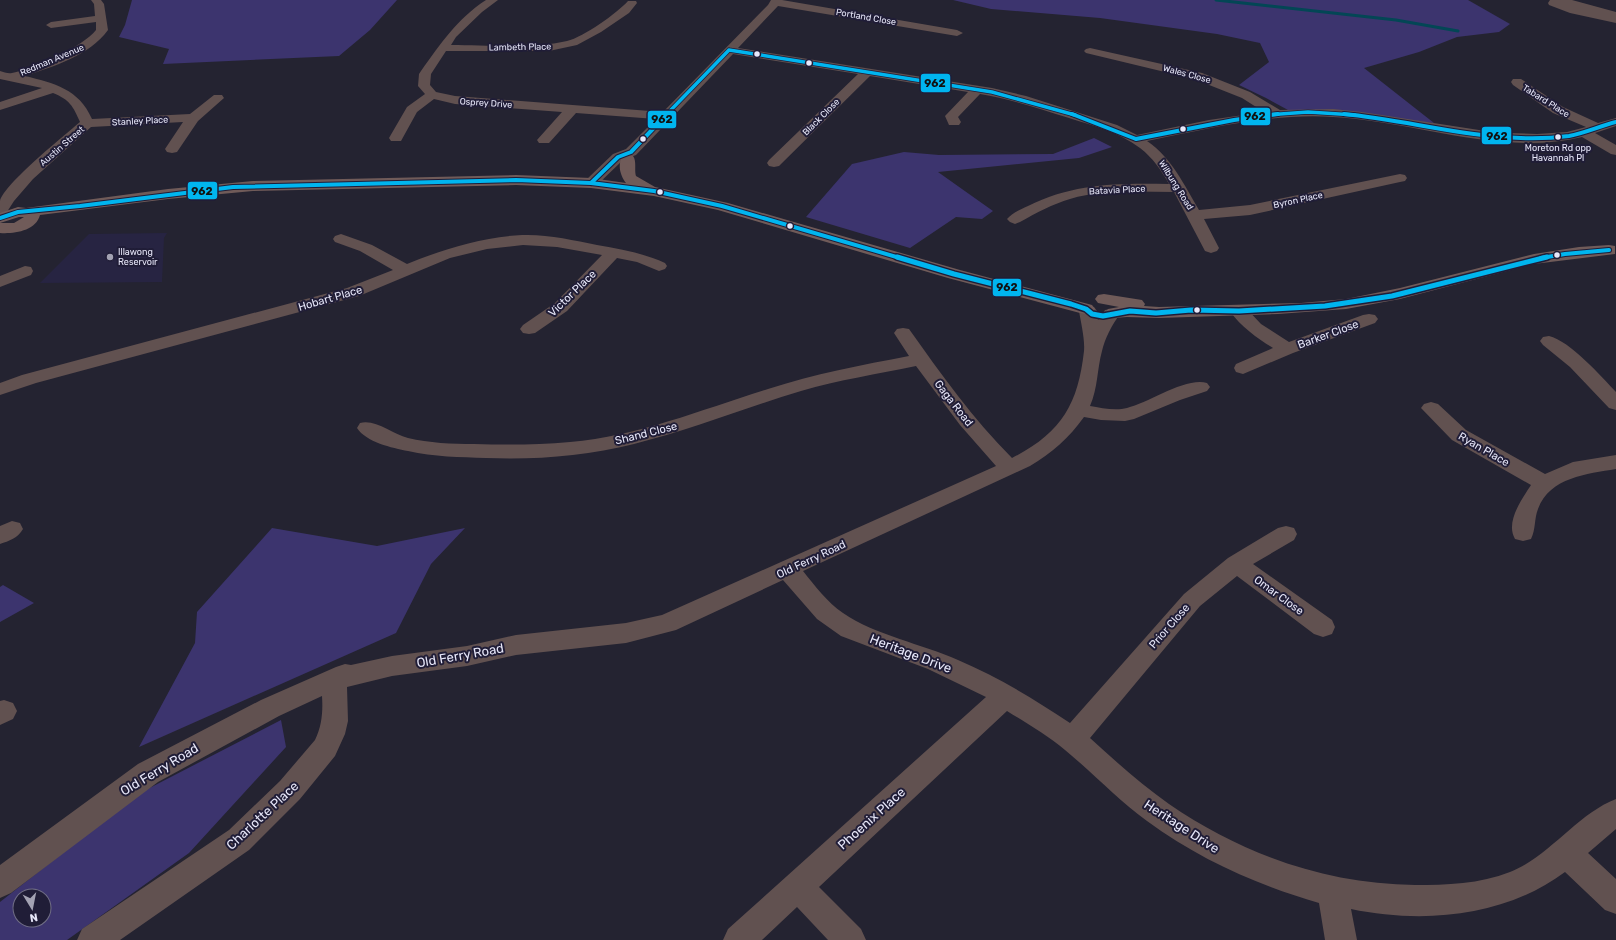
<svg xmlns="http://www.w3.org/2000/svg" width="1616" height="940" font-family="Rubik,sans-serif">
	<rect width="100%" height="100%" fill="#242331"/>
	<path fill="#272442" d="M 167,233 L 164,238 L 162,282 L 40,283 L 89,234 Z"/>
	<path fill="#3c346e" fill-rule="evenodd" d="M 132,0 L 397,0 L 370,30 L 339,56 L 163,64 L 169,49 L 119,37 L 125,25 Z
		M 953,0 L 1468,0 L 1510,24 L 1499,32 L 1457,37 L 1419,52 L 1364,68 L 1434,123 L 1288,110 L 1266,98 L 1239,85 L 1269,62 L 1260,43 L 1217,34 L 1100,18 L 991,9 Z
		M 1094,138 L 1112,147 L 1079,158 L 938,172 L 993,211 L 982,219 L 956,217 L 910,248 L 806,217 L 852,164 L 904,152 L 939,155 L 1053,154 Z
		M 272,528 L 377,546 L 465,528 L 431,564 L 396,633 L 139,747 L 195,643 L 197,612 Z
		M 3,585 L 34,603 L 0,622 L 0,587 Z
		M 281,720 L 286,747 L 189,853 L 67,940 L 0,940 L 0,902 L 138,794 ZM 20,896 L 44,896 L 44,920 L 20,920 Z"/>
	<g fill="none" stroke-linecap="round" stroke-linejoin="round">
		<path stroke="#034655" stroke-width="3" d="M 1216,0 L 1396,20 L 1458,31"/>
		<path fill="#615150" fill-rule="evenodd" d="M 91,0 L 101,0 L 104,4 L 108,30 C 89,56 54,66 25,76 C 54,83 79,89 92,119 L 190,114 L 214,95 L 222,95 L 224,98 L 198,121 L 177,152 L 172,153 L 167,152 L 165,149 L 183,122 L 91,127 L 33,179 L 14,201 L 5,215 L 0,217 C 0,212 0,206 0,201 C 4,184 65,135 80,122 C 73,106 70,100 53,93 L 0,110 L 0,102 L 42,88 L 0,79 L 0,71 C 4,72 8,74 12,73 C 34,68 83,47 96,30 L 96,22 L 51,28 L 46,25 L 51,22 L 95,16 L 94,4 Z
			M 486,0 L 498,0 L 482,12 L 456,37 L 451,45 C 486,45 534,49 567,41 C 584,37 617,13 628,1 L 636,1 L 637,3 L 629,13 L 601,32 L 577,45 L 549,51 L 446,51 L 431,74 L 430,85 L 436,92 L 455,96 L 663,112 L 768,5 L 771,0 L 782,0 L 957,30 L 963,33 L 957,36 L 778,6 L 738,48 L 992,88 L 1026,96 L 1117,125 L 1137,135 L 1209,120 L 1264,112 L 1242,98 L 1194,79 L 1086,53 L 1084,51 L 1086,49 L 1090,48 L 1202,73 L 1250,92 L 1280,110 L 1333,109 L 1362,112 L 1479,130 L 1508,133 L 1537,134 L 1567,132 L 1586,127 L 1553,113 L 1513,85 L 1511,82 L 1513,79 L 1521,79 L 1563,107 L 1598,123 L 1616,118 L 1616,126 L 1595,133 L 1616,145 L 1616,155 L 1611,154 L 1582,137 C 1503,157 1413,121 1333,117 C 1270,113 1208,129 1147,141 C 1172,158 1184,185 1199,210 L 1250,205 L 1400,174 L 1405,175 L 1407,178 L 1405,181 L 1400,182 L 1250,215 L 1204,219 L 1219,248 L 1217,251 L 1211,253 L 1205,251 L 1174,192 C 1139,192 1103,189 1070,199 C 1053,204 1036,213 1020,222 L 1015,224 L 1010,222 L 1007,219 C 1012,213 1021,209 1028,206 C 1073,183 1120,183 1169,184 C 1161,170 1153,158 1140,148 C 1119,132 1094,126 1069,118 C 1040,109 1011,99 980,94 L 958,117 L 961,122 L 959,125 L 949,125 L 945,116 L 968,92 L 870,76 L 779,166 L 774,167 L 769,166 L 767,163 L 769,160 L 858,74 L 733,54 L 636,155 L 623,160 L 596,186 L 591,187 L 586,186 L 584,183 L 586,180 L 613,154 L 626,149 L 656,119 L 576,113 L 549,143 L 539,143 L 537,140 L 562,112 L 455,104 L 434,99 L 417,112 L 401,141 L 391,141 L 389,138 L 407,107 L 425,94 L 418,86 L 419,74 L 421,71 C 441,43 457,19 486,0 Z
			M 1550,0 L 1572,0 L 1616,12 L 1616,23 L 1570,13 L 1549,5 L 1548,3 Z
			M 341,234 L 372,245 L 407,264 C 444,249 482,237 522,235 C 547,234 573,240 597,245 C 621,249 643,253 665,263 L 667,266 L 665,269 L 659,271 L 637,262 L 617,258 L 567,311 L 535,333 L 529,334 L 523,333 L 520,329 L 523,325 L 555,303 L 602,255 L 557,247 L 523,245 L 487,249 L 450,258 L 359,296 L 36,383 L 0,395 L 0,383 L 22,375 L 347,288 L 393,270 L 360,251 L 335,242 L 333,239 L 335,236 Z
			M 25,266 L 31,267 L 33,271 L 31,275 L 0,287 L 0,276 Z
			M 1088,306 L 1094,307 L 1097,311 L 1098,320 L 1105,310 L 1111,309 L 1117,310 L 1120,314 C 1112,325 1105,338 1102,351 C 1097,369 1098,388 1090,406 C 1101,408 1116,411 1127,408 C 1149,403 1185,377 1207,383 L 1210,387 L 1207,391 L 1180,400 L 1134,419 L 1125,421 L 1101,420 L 1084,417 C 1069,438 1052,453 1030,466 L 803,571 C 815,586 827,602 843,613 C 875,635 922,644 958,660 C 998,677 1034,699 1070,723 L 1184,594 L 1228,558 L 1278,528 L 1286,526 L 1294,528 L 1297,534 L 1294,540 L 1253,564 L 1332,620 L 1335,627 L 1332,634 L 1323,637 L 1314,634 L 1237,576 L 1200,606 L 1090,738 C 1115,761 1141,784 1169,804 C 1242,854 1325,884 1415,885 C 1446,885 1480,884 1510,872 C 1550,856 1577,814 1616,799 L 1616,829 L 1588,853 L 1616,879 L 1616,914 L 1605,910 L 1565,872 C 1505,917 1423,924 1351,909 L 1357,940 L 1325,940 L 1319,903 C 1258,885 1200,860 1147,821 C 1118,800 1093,773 1065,750 C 1047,735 1026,723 1007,711 L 819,887 L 861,929 L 866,940 L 828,940 L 797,907 L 762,940 L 723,940 L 728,929 L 986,697 L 928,669 L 841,636 L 817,619 L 783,580 L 676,630 L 626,643 L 516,655 L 467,666 L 392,676 L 347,687 L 348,721 L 345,734 L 335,756 L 300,799 L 249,850 L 120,940 L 77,940 L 82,929 L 229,830 L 280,781 L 315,740 C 322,726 323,711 322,696 L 279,716 L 158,782 L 11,893 L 0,898 L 0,865 L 138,764 L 261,700 L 336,667 L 345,664 L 351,665 L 392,656 L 467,646 L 516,635 L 626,623 L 662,615 L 996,466 L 960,425 L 916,366 C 877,374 839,380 801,391 C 745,408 690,430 634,444 C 586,456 536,460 486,458 C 460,457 434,457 408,451 C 392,448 366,442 357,428 L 360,423 C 376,419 392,434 408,438 C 429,443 452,444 474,444 C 506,445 538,445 570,442 C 639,436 703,409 768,389 C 814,374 862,365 909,356 L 894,333 L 897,329 L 903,328 L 909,329 C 941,374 973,419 1012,458 C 1061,433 1078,405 1084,351 C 1085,339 1081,323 1079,311 L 1082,307 Z
			M 1239,306 L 1245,307 L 1261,324 L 1289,342 L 1363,315 L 1369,314 L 1375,315 L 1378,319 L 1375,323 L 1293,353 L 1243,374 L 1236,372 L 1234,368 L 1236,364 L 1273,348 C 1257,338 1241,327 1230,311 L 1233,307 Z
			M 1549,336 C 1570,341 1601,376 1616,392 L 1616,410 L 1609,408 L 1570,367 L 1543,345 L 1540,341 L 1543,337 Z
			M 1431,402 L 1438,404 L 1466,430 L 1545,474 L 1573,462 L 1616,455 L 1616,469 C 1587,474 1550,477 1538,509 C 1534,519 1536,529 1531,539 L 1523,541 L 1515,539 C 1505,522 1522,499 1531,485 L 1452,440 L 1421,408 L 1424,404 Z
			M 12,521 L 20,523 L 23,529 C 18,538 9,541 0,544 L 0,526 Z
			M 4,700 L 13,703 L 17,711 L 13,719 L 0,725 L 0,701 Z"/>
		<path fill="#705b59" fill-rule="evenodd" d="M 628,155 L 633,156 C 637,161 634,170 636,176 L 655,187 L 728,203 L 960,270 L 1092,305 L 1095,309 L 1092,313 L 1086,314 L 1080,313 L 948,278 L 718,210 L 654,196 L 591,188 L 516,185 L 253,191 L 168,199 L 40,215 C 36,231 14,234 0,233 L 0,223 L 14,223 L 24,217 L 19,217 L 0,223 L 0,213 L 18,207 L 26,208 L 168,189 L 253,181 L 516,175 L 591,178 L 626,183 C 620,175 617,164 623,156 Z
			M 1609,245 L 1615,246 L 1615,254 L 1534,264 L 1400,299 L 1346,309 L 1278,314 L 1159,318 L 1127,317 L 1114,318 L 1108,317 L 1105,313 L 1108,309 L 1119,307 L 1098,303 L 1095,299 L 1098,295 L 1104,294 L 1142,300 L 1145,304 L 1144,306 L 1159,307 L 1301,303 L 1346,299 L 1400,288 L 1534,254 L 1579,247 Z"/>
		<g stroke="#201d37" stroke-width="5">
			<path id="bus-1-far2" d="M 729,50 L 992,92 L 1075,115
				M 666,115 L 729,50
				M 1268,115 L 1308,112 L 1355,115"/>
		</g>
		<g stroke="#201d37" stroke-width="6">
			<path id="bus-1-far1" d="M 1072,114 L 1136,139
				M 1344,114 C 1418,121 1494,146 1569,136 C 1585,133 1600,126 1616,122
				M 1136,139 L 1234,120 L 1278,114
				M 591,183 L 618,157 L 631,152 L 667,114
				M 0,218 L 18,212 L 80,206 L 233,187 L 516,180 L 591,183 L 654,191 L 722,206 L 900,258
				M 1541,258 L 1565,254 L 1609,250"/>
		</g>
		<g stroke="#201d37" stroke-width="8">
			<path id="bus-1" d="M 897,257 L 954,274 L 1071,304 L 1086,309 L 1092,314 L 1103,316 L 1130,311 L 1156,313 L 1191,310 L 1239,311 L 1325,306 L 1392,296 L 1547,257"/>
		</g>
		<use href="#bus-1-far2" stroke="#00b5ef" stroke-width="3.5"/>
		<use href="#bus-1-far1" stroke="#00b5ef" stroke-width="4"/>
		<use href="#bus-1" stroke="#00b5ef" stroke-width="5"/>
	</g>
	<g fill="#e7e7f9" stroke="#201d37" stroke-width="1.5">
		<circle cx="757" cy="54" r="3.5"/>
		<circle cx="809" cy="63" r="3.5"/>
		<circle cx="1183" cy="129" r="3.5"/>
		<circle cx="1558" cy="137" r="3.5"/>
		<circle cx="643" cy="139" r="3.5"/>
		<circle cx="660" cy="192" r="3.5"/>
		<circle cx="790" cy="226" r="3.5"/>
		<circle cx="1557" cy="255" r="3.5"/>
		<circle cx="1197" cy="310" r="3.5"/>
	</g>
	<circle fill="#a3a2b3" stroke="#201d37" stroke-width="1.5" cx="110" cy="257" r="4"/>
	<g text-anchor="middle" stroke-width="4" stroke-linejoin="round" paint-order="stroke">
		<g font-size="9" fill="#e7e7f9" stroke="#201d37">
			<text transform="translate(866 17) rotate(10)" y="3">Portland Close</text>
			<text transform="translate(520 47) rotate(-1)" y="3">Lambeth Place</text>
			<text transform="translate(52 60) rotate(-23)" y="3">Redman Avenue</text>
			<text transform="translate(1187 74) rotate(15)" y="3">Wales Close</text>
			<text transform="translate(1546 101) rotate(32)" y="3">Tabard Place</text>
			<text transform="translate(486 103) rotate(4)" y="3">Osprey Drive</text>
			<text transform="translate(821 117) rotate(-45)" y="3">Black Close</text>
			<text transform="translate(140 121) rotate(-3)" y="3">Stanley Place</text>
			<text transform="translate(62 146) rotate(-41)" y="3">Austin Street</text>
			<text transform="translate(1176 185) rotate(58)" y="3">Wilbung Road</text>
			<text transform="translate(1117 190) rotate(-3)" y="3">Batavia Place</text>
			<text transform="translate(1298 200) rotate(-12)" y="3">Byron Place</text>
		</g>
		<g font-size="9" fill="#e7e7f9" stroke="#201d37">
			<text x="1558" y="151">Moreton Rd opp<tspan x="1558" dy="10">Havannah Pl</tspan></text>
		</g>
		<g font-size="9" fill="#e7e7f9" stroke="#201d37" text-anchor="start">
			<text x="118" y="255">Illawong<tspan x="118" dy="10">Reservoir</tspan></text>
		</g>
		<g font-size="11" fill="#e7e7f9" stroke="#201d37">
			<text transform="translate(572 293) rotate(-44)" y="4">Victor Place</text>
			<text transform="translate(330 298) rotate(-16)" y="4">Hobart Place</text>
			<text transform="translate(1328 334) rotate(-20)" y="4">Barker Close</text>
			<text transform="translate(954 403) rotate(52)" y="4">Gaga Road</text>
			<text transform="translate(646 433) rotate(-14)" y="4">Shand Close</text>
			<text transform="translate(1484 449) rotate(30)" y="4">Ryan Place</text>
			<text transform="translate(811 559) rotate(-25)" y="4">Old Ferry Road</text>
			<text transform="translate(1279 595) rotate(36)" y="4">Omar Close</text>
			<text transform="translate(1169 626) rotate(-49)" y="4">Prior Close</text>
		</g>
		<g font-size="13" fill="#e7e7f9" stroke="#201d37">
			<text transform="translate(911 653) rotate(21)" y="5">Heritage Drive</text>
			<text transform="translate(460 655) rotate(-10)" y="5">Old Ferry Road</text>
			<text transform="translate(159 769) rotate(-31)" y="5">Old Ferry Road</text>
			<text transform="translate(262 815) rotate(-43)" y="5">Charlotte Place</text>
			<text transform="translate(871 818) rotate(-42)" y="5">Phoenix Place</text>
			<text transform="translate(1182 826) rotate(33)" y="5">Heritage Drive</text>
		</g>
	</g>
	<g stroke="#201d37" stroke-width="1.5">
		<rect x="920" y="73" width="31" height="20" rx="4" fill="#00b5ef"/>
		<rect x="1240" y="107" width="31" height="19" rx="4" fill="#00b5ef"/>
		<rect x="647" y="110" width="30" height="19" rx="4" fill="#00b5ef"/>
		<rect x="1481" y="126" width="31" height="19" rx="4" fill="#00b5ef"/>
		<rect x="187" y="181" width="31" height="19" rx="4" fill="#00b5ef"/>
		<rect x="992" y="278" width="30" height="19" rx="4" fill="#00b5ef"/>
	</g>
	<g font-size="11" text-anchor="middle" font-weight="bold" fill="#111">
		<text x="935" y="87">962</text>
		<text x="1255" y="120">962</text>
		<text x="662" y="123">962</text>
		<text x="1497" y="140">962</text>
		<text x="202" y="195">962</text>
		<text x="1007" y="291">962</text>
	</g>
	<g transform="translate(32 908) rotate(170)"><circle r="19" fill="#201d37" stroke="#706e85"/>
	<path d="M0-3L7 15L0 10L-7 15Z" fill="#a3a2b3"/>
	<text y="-6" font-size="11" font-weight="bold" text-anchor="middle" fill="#e7e7f9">N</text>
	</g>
</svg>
